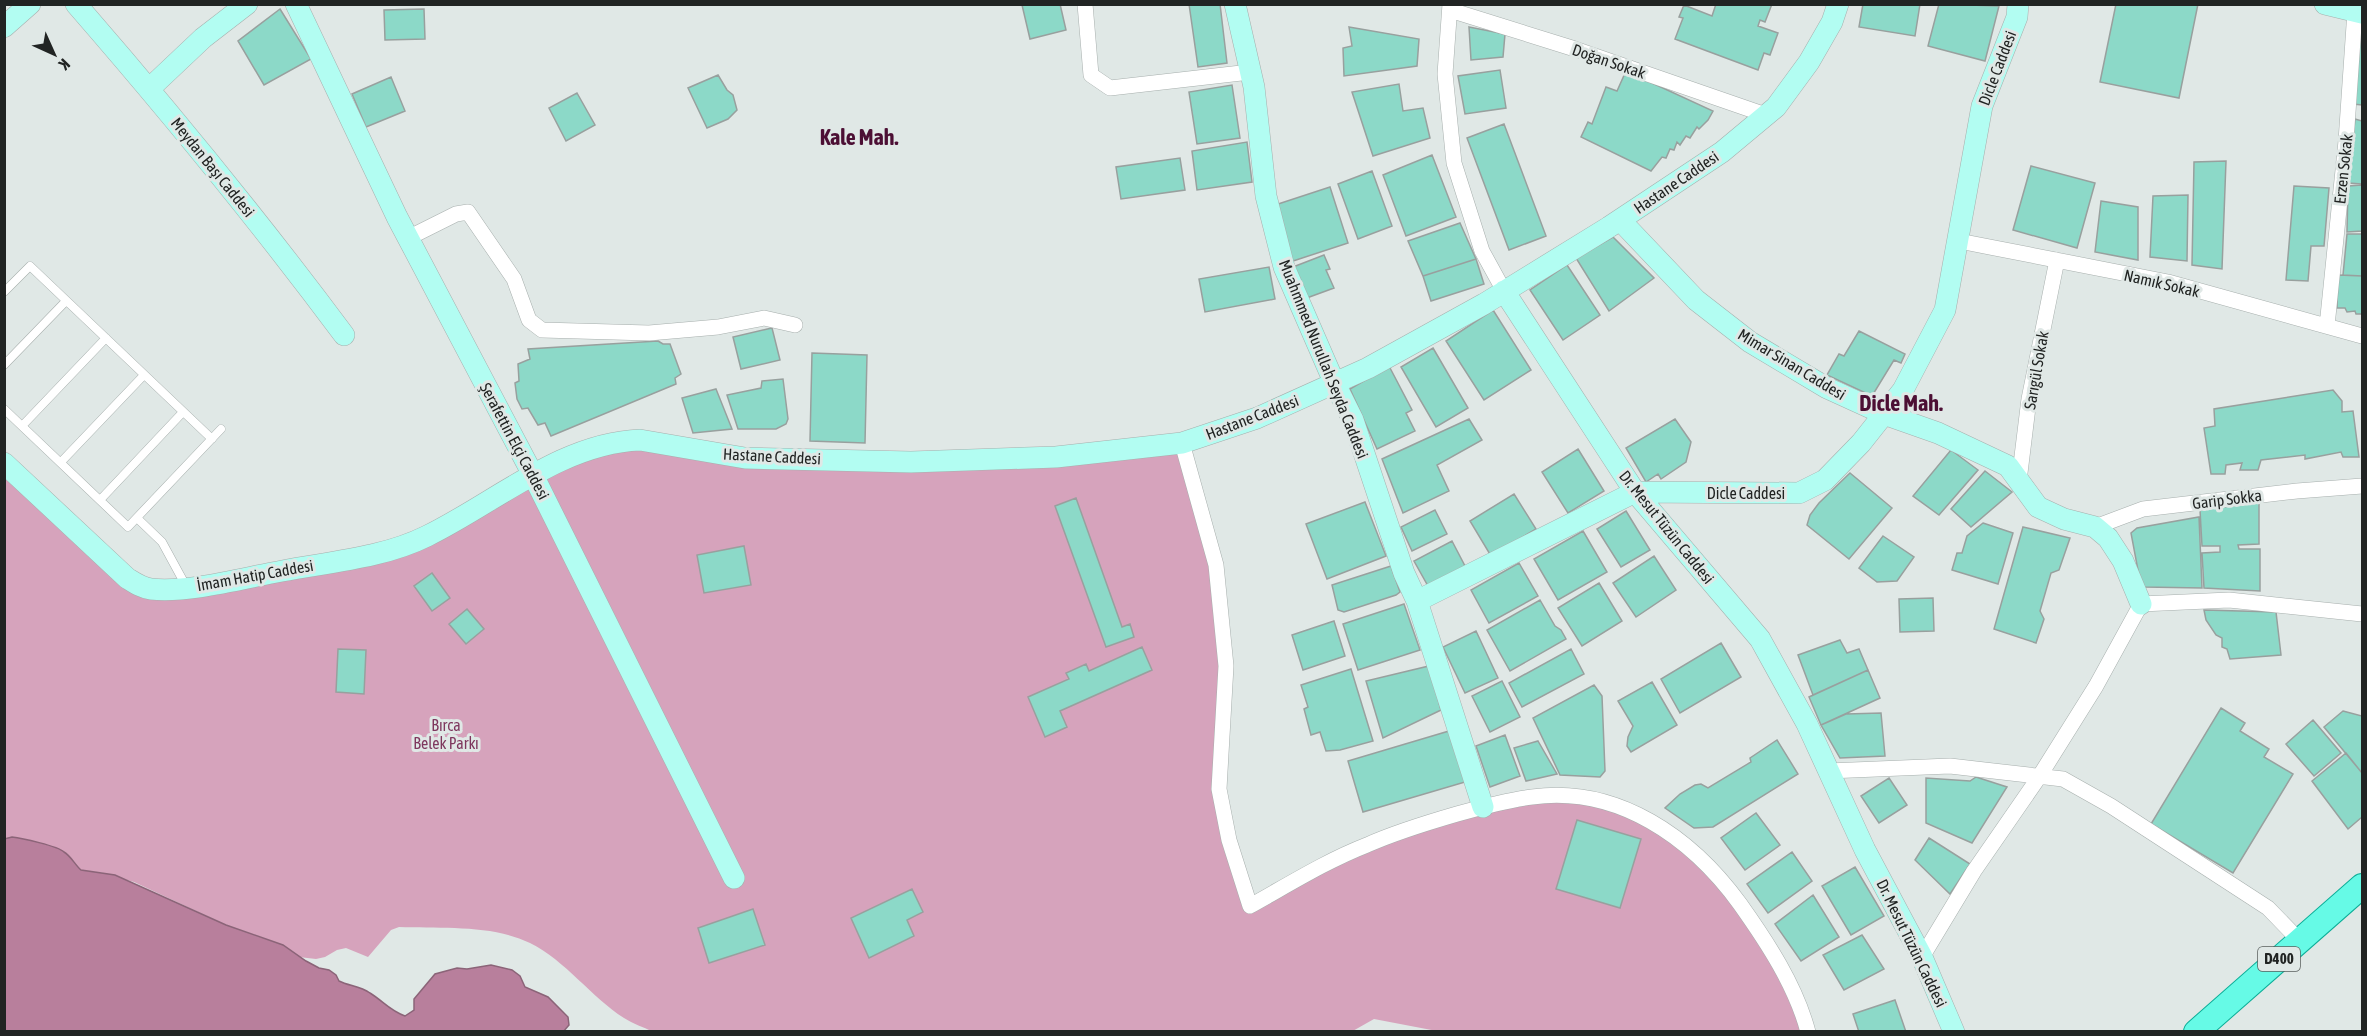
<svg xmlns="http://www.w3.org/2000/svg" width="2367" height="1036" font-family="'Asap Condensed',sans-serif">
	<rect width="100%" height="100%" fill="#e0e8e6"/>
	<path fill="#d6a3bc" d="M 615,442 L 745,458 L 1182,443 L 1216,565 L 1226,666 L 1219,789 L 1250,906 L 1316,870 L 1483,807 L 1595,800 L 1677,838 L 1757,929 L 1808,1031 L 1442,1032 L 1374,1019 L 1351,1032 L 653,1032 C 644,1027 633,1024 624,1018 C 591,997 566,961 530,943 C 491,924 442,929 399,927 L 391,930 L 368,957 L 346,948 L 337,950 L 325,957 L 316,959 L 299,957 L 283,945 L 226,925 L 134,882 L 103,873 L 81,870 C 76,866 73,861 68,856 C 59,846 18,836 5,839 L 4,463 L 139,585 L 381,552 Z"/>
	<path fill="#b87f9c" stroke="#8b6478" stroke-width="1.5" d="M 12,837 C 21,838 58,846 64,852 C 71,856 75,865 81,870 L 115,875 L 226,925 L 283,945 L 306,961 L 319,968 L 329,970 L 336,975 L 339,981 C 349,986 360,986 370,993 C 383,1001 390,1011 405,1016 L 414,1010 L 414,999 L 435,974 L 457,968 L 467,969 L 491,965 L 512,970 L 520,976 L 525,987 L 548,997 L 568,1017 L 569,1025 L 563,1032 L 5,1031 L 4,839 Z"/>
	<path fill="#8cd9c8" stroke="#98a09e" stroke-width="1.5" d="M 1060,4 L 1066,30 L 1030,39 L 1022,5 Z
		M 1189,4 L 1220,4 L 1227,63 L 1198,67 Z
		M 1716,4 L 1772,4 L 1765,22 L 1760,20 L 1758,26 L 1778,33 L 1770,55 L 1764,53 L 1758,70 L 1675,39 L 1683,18 L 1679,17 L 1684,5 L 1712,16 Z
		M 1863,4 L 1920,4 L 1915,36 L 1859,27 Z
		M 1939,4 L 1999,6 L 1985,61 L 1928,46 Z
		M 2116,4 L 2198,4 L 2179,98 L 2100,82 Z
		M 280,9 L 311,59 L 264,85 L 238,41 Z
		M 424,9 L 425,39 L 385,40 L 384,10 Z
		M 1349,27 L 1419,39 L 1417,66 L 1344,76 L 1343,48 L 1352,46 Z
		M 1469,27 L 1505,34 L 1503,57 L 1471,60 Z
		M 2361,32 L 2362,32 L 2362,105 L 2353,104 Z
		M 1500,70 L 1506,108 L 1465,114 L 1458,76 Z
		M 1626,71 L 1713,111 L 1708,120 L 1699,129 L 1697,127 L 1690,138 L 1686,136 L 1680,145 L 1677,142 L 1674,150 L 1670,149 L 1666,158 L 1662,157 L 1651,171 L 1581,137 L 1588,122 L 1592,124 L 1606,87 L 1617,91 Z
		M 718,75 L 727,90 L 733,95 L 737,110 L 728,119 L 707,128 L 688,88 Z
		M 391,77 L 405,111 L 366,127 L 352,94 Z
		M 1399,84 L 1403,111 L 1423,108 L 1430,138 L 1373,156 L 1352,92 Z
		M 1232,85 L 1240,138 L 1197,144 L 1189,92 Z
		M 577,93 L 595,125 L 566,141 L 549,108 Z
		M 2355,119 L 2362,121 L 2362,184 L 2348,183 Z
		M 1504,124 L 1546,236 L 1509,250 L 1467,138 Z
		M 1247,142 L 1252,182 L 1197,190 L 1192,151 Z
		M 1432,155 L 1456,217 L 1406,236 L 1383,175 Z
		M 1180,158 L 1185,190 L 1121,199 L 1116,167 Z
		M 2226,161 L 2222,269 L 2192,265 L 2194,162 Z
		M 2031,166 L 2095,183 L 2077,248 L 2013,230 Z
		M 1372,171 L 1392,226 L 1358,239 L 1338,184 Z
		M 2362,185 L 2362,231 L 2347,232 L 2348,186 Z
		M 2294,186 L 2329,188 L 2324,246 L 2311,246 L 2308,281 L 2286,280 Z
		M 1330,187 L 1348,243 L 1290,262 L 1272,206 Z
		M 2188,195 L 2187,261 L 2150,257 L 2153,196 Z
		M 2101,201 L 2138,207 L 2138,260 L 2095,252 Z
		M 1460,223 L 1476,259 L 1423,276 L 1408,241 Z
		M 2347,234 L 2362,234 L 2362,276 L 2343,275 Z
		M 1613,237 L 1654,278 L 1609,311 L 1576,258 Z
		M 1324,255 L 1330,269 L 1326,270 L 1334,288 L 1304,299 L 1293,267 Z
		M 1476,259 L 1484,284 L 1431,301 L 1423,276 Z
		M 1567,265 L 1600,315 L 1563,340 L 1530,290 Z
		M 1269,267 L 1275,299 L 1205,312 L 1199,279 Z
		M 2338,275 L 2362,276 L 2362,314 L 2356,314 L 2355,311 L 2347,312 L 2345,308 L 2337,308 Z
		M 1493,310 L 1531,370 L 1484,400 L 1446,341 Z
		M 772,328 L 780,360 L 741,369 L 733,337 Z
		M 1859,331 L 1905,354 L 1901,363 L 1894,360 L 1872,396 L 1827,375 L 1839,354 L 1844,356 Z
		M 658,341 L 663,344 L 670,344 L 681,374 L 675,378 L 676,384 L 551,436 L 545,423 L 538,425 L 528,408 L 522,409 L 517,399 L 515,383 L 519,381 L 518,364 L 530,359 L 528,349 Z
		M 1433,348 L 1468,408 L 1436,427 L 1401,367 Z
		M 812,353 L 867,355 L 865,443 L 810,441 Z
		M 1389,366 L 1412,410 L 1406,413 L 1415,431 L 1377,449 L 1350,389 Z
		M 783,379 L 788,419 L 786,424 L 776,429 L 738,429 L 727,395 L 761,388 L 762,381 Z
		M 716,389 L 732,429 L 693,433 L 682,398 Z
		M 2333,390 L 2342,401 L 2342,412 L 2353,411 L 2359,457 L 2343,457 L 2341,452 L 2305,459 L 2305,455 L 2261,460 L 2258,470 L 2240,470 L 2242,463 L 2226,465 L 2225,474 L 2211,474 L 2204,428 L 2215,426 L 2214,409 Z
		M 1469,419 L 1482,440 L 1437,465 L 1449,491 L 1403,513 L 1382,459 Z
		M 1675,419 L 1691,442 L 1686,462 L 1661,479 L 1658,474 L 1646,482 L 1626,448 Z
		M 1578,449 L 1604,491 L 1568,513 L 1542,472 Z
		M 1951,450 L 1978,470 L 1939,515 L 1913,496 Z
		M 1985,471 L 2012,492 L 1971,527 L 1951,509 Z
		M 1850,473 L 1892,508 L 1849,559 L 1807,525 L 1810,515 L 1819,503 Z
		M 1514,494 L 1536,529 L 1491,556 L 1470,521 Z
		M 1076,498 L 1122,627 L 1130,624 L 1134,637 L 1106,647 L 1055,506 Z
		M 1365,502 L 1386,556 L 1327,579 L 1306,524 Z
		M 2259,502 L 2259,544 L 2238,545 L 2239,549 L 2260,549 L 2260,591 L 2204,588 L 2202,553 L 2220,552 L 2220,546 L 2202,546 L 2200,510 Z
		M 1435,510 L 1447,534 L 1412,551 L 1401,527 Z
		M 1626,511 L 1650,550 L 1621,567 L 1597,529 Z
		M 2199,517 L 2202,588 L 2144,587 L 2140,581 L 2131,533 L 2137,528 Z
		M 1983,523 L 2013,533 L 1998,584 L 1952,570 L 1957,553 L 1962,553 L 1967,536 Z
		M 2023,527 L 2070,538 L 2059,570 L 2051,573 L 2040,611 L 2044,619 L 2036,643 L 1994,629 Z
		M 1583,531 L 1607,572 L 1558,600 L 1534,559 Z
		M 1883,536 L 1914,557 L 1897,581 L 1877,582 L 1859,568 Z
		M 1452,541 L 1465,566 L 1428,586 L 1414,561 Z
		M 744,546 L 751,585 L 704,593 L 697,555 Z
		M 1654,556 L 1676,590 L 1636,617 L 1613,583 Z
		M 1519,563 L 1538,596 L 1489,623 L 1471,590 Z
		M 1391,566 L 1400,592 L 1396,595 L 1344,612 L 1338,610 L 1332,585 Z
		M 432,573 L 450,598 L 432,611 L 414,586 Z
		M 1599,583 L 1622,621 L 1582,646 L 1558,608 Z
		M 1933,598 L 1934,631 L 1900,632 L 1899,599 Z
		M 1540,600 L 1555,626 L 1561,630 L 1566,639 L 1510,671 L 1487,630 Z
		M 1404,604 L 1420,650 L 1358,670 L 1343,624 Z
		M 467,609 L 484,629 L 466,644 L 449,624 Z
		M 2204,610 L 2276,612 L 2281,655 L 2230,659 L 2227,649 L 2222,647 L 2222,638 L 2216,635 L 2206,620 Z
		M 1334,621 L 1345,656 L 1303,670 L 1292,635 Z
		M 1476,631 L 1498,678 L 1465,693 L 1443,647 Z
		M 1840,640 L 1847,653 L 1859,649 L 1868,670 L 1813,695 L 1798,655 Z
		M 1721,643 L 1741,677 L 1680,713 L 1661,679 Z
		M 1142,647 L 1152,670 L 1060,711 L 1067,727 L 1045,737 L 1028,697 L 1069,679 L 1066,673 L 1086,664 L 1089,671 Z
		M 338,649 L 366,650 L 364,694 L 336,692 Z
		M 1571,649 L 1584,674 L 1522,707 L 1509,683 Z
		M 1429,666 L 1441,710 L 1383,738 L 1366,681 Z
		M 1351,669 L 1373,741 L 1340,750 L 1326,751 L 1320,732 L 1311,735 L 1304,709 L 1308,707 L 1301,685 Z
		M 1868,670 L 1880,698 L 1821,725 L 1809,697 Z
		M 1502,681 L 1520,717 L 1490,732 L 1472,696 Z
		M 1652,682 L 1677,725 L 1631,752 L 1627,746 L 1628,737 L 1633,726 L 1618,701 Z
		M 1594,685 L 1602,696 L 1605,771 L 1600,777 L 1560,775 L 1533,718 Z
		M 2221,708 L 2245,723 L 2240,731 L 2269,749 L 2264,757 L 2293,774 L 2233,873 L 2151,824 Z
		M 2343,711 L 2362,716 L 2362,773 L 2324,727 Z
		M 1881,713 L 1885,756 L 1840,758 L 1821,725 L 1846,714 Z
		M 2313,720 L 2341,753 L 2314,776 L 2286,744 Z
		M 1449,731 L 1465,782 L 1363,812 L 1348,761 Z
		M 1505,735 L 1520,776 L 1490,787 L 1476,746 Z
		M 1777,740 L 1798,774 L 1713,827 L 1694,828 L 1665,808 L 1680,794 L 1695,785 L 1701,784 L 1708,788 L 1751,762 L 1750,758 Z
		M 1538,741 L 1557,774 L 1526,781 L 1514,748 Z
		M 2346,753 L 2362,773 L 2362,817 L 2348,829 L 2312,781 Z
		M 1976,777 L 2007,787 L 1972,843 L 1926,823 L 1926,778 L 1970,781 Z
		M 1889,778 L 1907,805 L 1879,823 L 1861,796 Z
		M 1756,813 L 1780,845 L 1745,870 L 1721,838 Z
		M 1577,820 L 1641,839 L 1620,908 L 1556,889 Z
		M 1929,838 L 1970,864 L 1950,894 L 1915,860 Z
		M 1792,852 L 1812,881 L 1768,913 L 1747,884 Z
		M 1855,867 L 1884,916 L 1851,935 L 1822,886 Z
		M 912,889 L 923,912 L 907,920 L 914,936 L 869,958 L 851,918 Z
		M 1813,895 L 1839,937 L 1801,961 L 1775,924 Z
		M 753,909 L 765,945 L 709,963 L 698,928 Z
		M 1862,935 L 1884,969 L 1844,990 L 1823,955 Z
		M 1895,1000 L 1906,1032 L 1859,1032 L 1853,1014 Z"/>
	<g fill="none" stroke-linecap="round" stroke-linejoin="round">
		<g stroke="#a7afad" stroke-width="9">
			<path id="lane" d="M 4,292 L 30,266 L 212,439
				M 4,365 L 66,301
				M 4,409 L 128,527 L 221,429
				M 22,426 L 106,338
				M 61,462 L 144,375
				M 100,500 L 183,412
				M 137,518 L 162,542 L 186,586"/>
		</g>
		<g stroke="#a7afad" stroke-width="16">
			<path id="street" d="M 1085,4 L 1091,75 L 1110,88 L 1250,72
				M 1450,4 L 1445,74 L 1454,163 L 1482,251 L 1504,291
				M 1450,10 L 1575,49 L 1766,115
				M 408,238 L 456,214 L 468,212 L 514,279 L 529,320 L 542,330 L 649,333 L 718,327 L 764,318 L 795,325
				M 1959,241 L 2168,282 L 2362,336
				M 2327,326 L 2346,141 L 2355,11
				M 1182,443 L 1216,565 L 1226,666 L 1219,789 L 1229,840 L 1250,906 C 1288,885 1326,861 1367,845 C 1396,832 1426,823 1457,814 C 1482,807 1507,800 1532,797 C 1618,785 1692,838 1740,904 C 1767,942 1796,986 1808,1032
				M 2019,481 L 2029,399 L 2057,260
				M 2095,527 L 2143,509 L 2297,491 L 2362,486
				M 1828,771 L 1950,766 L 2063,779 L 2111,806 L 2268,908 L 2300,941
				M 1922,957 L 1974,871 L 2039,777 L 2096,686 L 2141,604 L 2229,600 L 2362,614"/>
		</g>
		<g stroke="#a7afad" stroke-width="22">
			<path id="secondary" d="M 76,4 C 169,111 259,221 344,335
				M 296,4 L 397,217 L 533,475 L 734,878
				M 1235,4 L 1254,87 L 1266,196 L 1284,267 L 1334,382 L 1353,420 L 1404,573 L 1417,601 L 1483,807
				M 2325,4 L 2362,13
				M 4,27 L 30,4
				M 149,89 L 203,38 L 247,4
				M 1620,220 L 1696,300 L 1750,342 L 1827,388 L 1884,414 L 1938,433 L 2008,466 L 2038,507 L 2064,519 L 2095,527 L 2108,538 L 2123,561 L 2141,604
				M 1504,291 L 1635,492 L 1760,639 L 1807,724 L 1865,850 L 1922,957 L 1954,1032
				M 4,463 L 127,578 C 135,583 142,588 151,589 C 189,593 243,578 282,571 C 329,562 383,558 427,536 C 495,503 561,443 640,440 L 745,458 L 911,462 L 1056,457 L 1182,443 L 1257,418 L 1368,368 L 1484,304 L 1609,227 L 1722,152 L 1776,107 L 1809,62 L 1832,22 L 1838,4
				M 1417,601 L 1635,492 L 1799,493 L 1825,480 L 1861,443 L 1903,390 L 1945,310 L 1982,106 L 2017,17 L 2018,4"/>
		</g>
		<g stroke="#0cad97" stroke-width="26">
			<path id="primary" d="M 2196,1032 L 2362,886"/>
		</g>
		<use href="#lane" stroke="#fff" stroke-width="8"/>
		<use href="#street" stroke="#fff" stroke-width="15"/>
		<use href="#secondary" stroke="#b2fdf2" stroke-width="21"/>
		<use href="#primary" stroke="#66fae6" stroke-width="24"/>
	</g>
	<g text-anchor="middle" stroke-width="6" stroke-linejoin="round" paint-order="stroke">
		<rect fill="#e0e8e6" stroke="#5a5f5e" stroke-width="1.5" x="2258" y="947" width="42" height="24" rx="4.5"/>
		<g font-size="15" font-weight="bold" fill="#212423">
			<text x="2279" y="964">D400</text>
		</g>
		<g font-size="16" fill="#212423" stroke="#e0e8e6">
			<text transform="translate(1609 61) rotate(19)" y="6">Doğan Sokak</text>
			<text transform="translate(1997 68) rotate(-69)" y="6">Dicle Caddesi</text>
			<text transform="translate(213 167) rotate(51)" y="6">Meydan Başı Caddesi</text>
			<text transform="translate(2343 169) rotate(-84)" y="6">Erzen Sokak</text>
			<text transform="translate(1676 182) rotate(-34)" y="6">Hastane Caddesi</text>
			<text transform="translate(2162 283) rotate(13)" y="6">Namık Sokak</text>
			<text transform="translate(1324 359) rotate(68)" y="6">Muahmmed Nurullah Seyda Caddesi</text>
			<text transform="translate(1792 364) rotate(31)" y="6">Mimar Sinan Caddesi</text>
			<text transform="translate(2036 370) rotate(-80)" y="6">Sarıgül Sokak</text>
			<text transform="translate(1252 417) rotate(-21)" y="6">Hastane Caddesi</text>
			<text transform="translate(515 441) rotate(62)" y="6">Şerafettin Elçi Caddesi</text>
			<text transform="translate(772 456) rotate(3)" y="6">Hastane Caddesi</text>
			<text x="1746" y="499">Dicle Caddesi</text>
			<text transform="translate(2227 499) rotate(-7)" y="6">Garip Sokka</text>
			<text transform="translate(1667 527) rotate(51)" y="6">Dr. Mesut Tüzün Caddesi</text>
			<text transform="translate(255 575) rotate(-10)" y="6">İmam Hatip Caddesi</text>
			<text transform="translate(1912 943) rotate(64)" y="6">Dr. Mesut Tüzün Caddesi</text>
		</g>
		<g font-size="16" fill="#7e375e" stroke="#e0e8e6">
			<text x="446" y="731">Bırca<tspan x="446" dy="18">Belek Parkı</tspan></text>
		</g>
		<g font-size="22" font-weight="bold" fill="#4c0f34" stroke="#e0e8e6">
			<text x="859" y="145">Kale Mah.</text>
			<text x="1901" y="411">Dicle Mah.</text>
		</g>
	</g>
	<rect width="2367" height="1036" fill="none" stroke="#212423" stroke-width="12"/>
	<g transform="translate(54 54) rotate(135)" stroke="#e0e8e6" stroke-width="4.5" paint-order="stroke">
	<path d="M0-4.5L10 22L0 15L-10 22Z" fill="#212423"/>
	<text y="-9" font-size="16" font-weight="bold" text-anchor="middle" fill="#212423">K</text>
	</g>
</svg>
